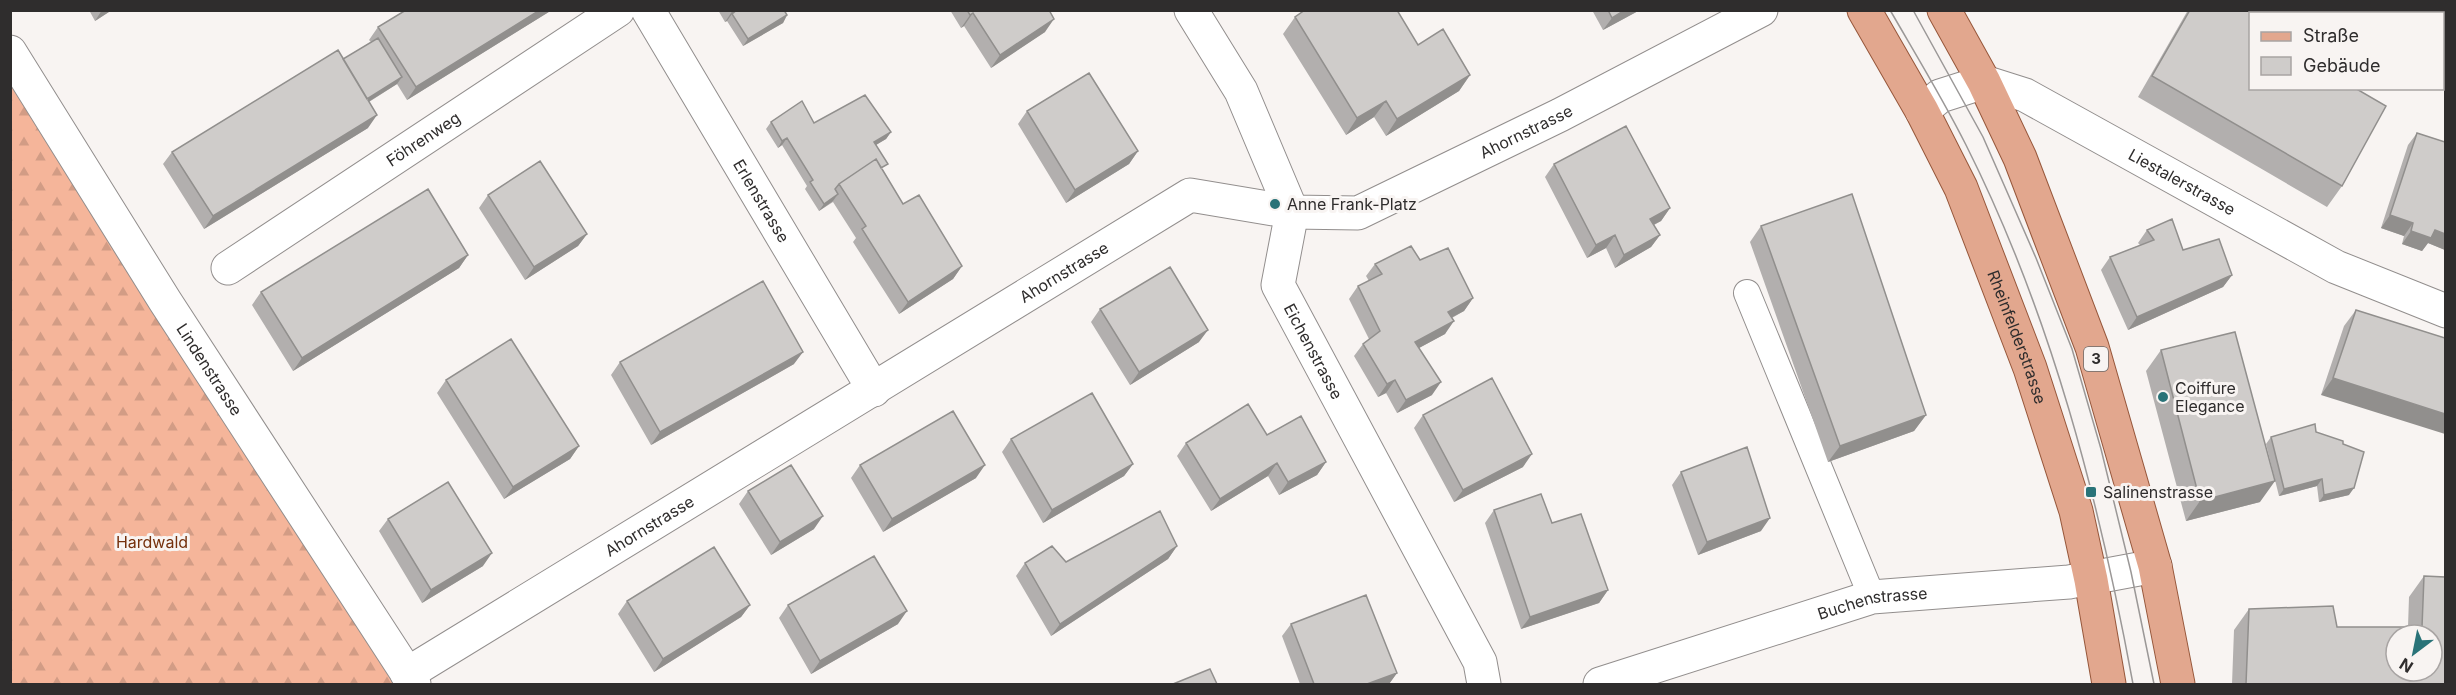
<svg xmlns="http://www.w3.org/2000/svg" width="2456" height="695" font-family="Inter,sans-serif">
	<defs>
		<pattern id="forest-firs" width="22" height="20" patternUnits="userSpaceOnUse" patternTransform="scale(1.5)"><rect width="22" height="20" fill="#f5b59a"/><path d="M5 1l3.5 6h-7zM16 11l3.5 6h-7z" fill="#d29c85"/></pattern>
	</defs>
	<rect width="100%" height="100%" fill="#f8f4f2"/>
	<path fill="url(#forest-firs)" d="M 10,52 L 414,684 L 11,684 Z"/>
	<g fill="none" stroke-linecap="round" stroke-linejoin="round">
		<g stroke="#928e8d" stroke-width="28">
			<path id="lane" d="M 1747,293 L 1872,597"/>
		</g>
		<g stroke="#928e8d" stroke-width="35">
			<g id="street">
				<path id="s1" d="M 648,10 L 874,390"/>
				<path id="s2" d="M 1191,10 L 1241,91 L 1292,212 L 1278,285 L 1480,662 L 1484,684"/>
				<path id="s3" d="M 10,52 L 165,301 L 414,684"/>
				<path id="s4" d="M 1922,111 L 1940,96 L 1984,82 L 2025,95 L 2336,267 L 2446,311"/>
				<path id="s5" d="M 228,268 L 618,10"/>
				<path id="s6" d="M 407,674 L 1190,195 L 1292,212 L 1358,213 L 1560,115 L 1761,10"/>
				<path id="s7" d="M 1600,684 L 1872,597 L 2069,582 L 2155,566"/>
			</g>
		</g>
		<g stroke="#96573b" stroke-width="35">
			<g id="primary">
				<path id="s8" d="M 1864,10 L 1922,111 L 1961,188 L 2030,368 L 2076,511 L 2091,580 L 2109,684"/>
				<path d="M 1944,10 L 1984,82 L 2020,158 L 2092,347 L 2155,566 L 2178,684"/>
			</g>
		</g>
		<use href="#lane" stroke="#fff" stroke-width="26"/>
		<use href="#street" stroke="#fff" stroke-width="33"/>
		<use href="#primary" stroke="#e2a78e" stroke-width="33"/>
		<path stroke="#9b9897" stroke-width="1.5" d="M 1890,10 C 1916,55 1943,99 1966,145 C 2051,314 2099,499 2133,684
			M 1913,10 L 1983,137 L 2036,258 L 2072,349 L 2101,449 L 2131,572 L 2154,684"/>
	</g>
	<path fill="#b2afae" d="M 89,10 L 112,10 L 95,21 Z
		M 406,10 L 552,10 L 407,100 L 397,84 L 369,102 L 368,128 L 204,229 L 163,164 L 172,152 L 343,59 L 371,42 L 369,40 L 378,27 Z
		M 718,10 L 784,10 L 787,15 L 783,23 L 743,46 L 727,21 L 725,22 Z
		M 950,10 L 1049,10 L 1045,32 L 991,68 L 964,26 L 961,28 Z
		M 1592,10 L 1640,10 L 1603,30 Z
		M 2188,10 L 2247,10 L 2342,186 L 2327,207 L 2138,97 Z
		M 1295,17 L 1418,45 L 1470,75 L 1459,91 L 1386,136 L 1374,117 L 1346,135 L 1283,34 Z
		M 1027,111 L 1138,151 L 1129,164 L 1066,203 L 1018,124 Z
		M 771,122 L 814,123 L 891,132 L 886,139 L 876,145 L 883,170 L 903,204 L 962,266 L 953,279 L 899,314 L 853,242 L 856,238 L 833,202 L 819,211 L 805,189 L 807,186 L 782,145 L 778,148 L 766,129 Z
		M 2417,133 L 2445,142 L 2445,250 L 2428,243 L 2422,251 L 2402,244 L 2404,236 L 2381,228 L 2408,145 Z
		M 1554,164 L 1670,208 L 1661,221 L 1654,225 L 1660,235 L 1651,247 L 1615,268 L 1606,248 L 1587,258 L 1545,177 Z
		M 488,195 L 587,234 L 578,246 L 525,280 L 479,208 Z
		M 1761,226 L 1926,415 L 1914,431 L 1828,462 L 1750,242 Z
		M 2147,230 L 2232,275 L 2223,287 L 2128,330 L 2101,270 L 2110,257 L 2140,245 L 2138,243 Z
		M 468,255 L 459,268 L 293,371 L 252,305 L 261,292 Z
		M 1420,260 L 1473,298 L 1464,311 L 1452,318 L 1445,334 L 1419,348 L 1432,395 L 1397,413 L 1386,393 L 1378,397 L 1354,356 L 1363,344 L 1369,339 L 1349,299 L 1358,286 L 1369,281 L 1366,276 L 1375,264 Z
		M 1100,309 L 1199,342 L 1130,385 L 1091,322 Z
		M 2356,310 L 2445,338 L 2321,395 L 2344,326 Z
		M 2161,350 L 2260,502 L 2186,521 L 2146,371 Z
		M 620,362 L 794,364 L 651,445 L 611,375 Z
		M 446,380 L 579,446 L 570,459 L 504,499 L 437,393 Z
		M 1423,415 L 1523,467 L 1454,502 L 1414,428 Z
		M 2316,432 L 2343,444 L 2349,495 L 2319,502 L 2317,486 L 2279,496 L 2266,444 L 2271,437 Z
		M 1267,435 L 1326,462 L 1317,475 L 1279,495 L 1268,476 L 1211,511 L 1177,456 L 1186,443 Z
		M 1011,439 L 1133,464 L 1124,476 L 1043,523 L 1002,452 Z
		M 860,465 L 976,478 L 883,532 L 851,478 Z
		M 1681,472 L 1761,531 L 1698,555 L 1672,485 Z
		M 748,491 L 814,529 L 771,555 L 739,504 Z
		M 1494,510 L 1552,523 L 1608,590 L 1599,603 L 1521,629 L 1485,523 Z
		M 388,519 L 483,566 L 422,603 L 379,531 Z
		M 1177,546 L 1168,559 L 1051,636 L 1016,576 L 1025,563 L 1066,562 Z
		M 2424,576 L 2445,684 L 2232,684 L 2234,630 L 2249,609 L 2337,627 L 2408,627 L 2409,597 Z
		M 627,601 L 750,605 L 741,617 L 654,672 L 618,614 Z
		M 788,605 L 898,624 L 811,674 L 779,618 Z
		M 1291,624 L 1397,673 L 1389,684 L 1300,684 L 1282,636 Z"/>
	<path fill="#918f8d" d="M 102,10 L 112,10 L 95,21 Z
		M 540,10 L 552,10 L 407,100 L 416,87 Z
		M 733,10 L 743,10 L 732,14 L 727,21 L 725,22 Z
		M 1625,10 L 1640,10 L 1603,30 L 1612,18 Z
		M 973,13 L 964,26 L 961,28 L 970,15 Z
		M 787,15 L 783,23 L 743,46 L 748,39 Z
		M 1054,19 L 1045,32 L 991,68 L 1000,55 Z
		M 1470,75 L 1459,91 L 1386,136 L 1397,119 Z
		M 402,77 L 397,84 L 357,109 L 362,102 Z
		M 1386,101 L 1374,117 L 1346,135 L 1357,118 Z
		M 377,115 L 368,128 L 204,229 L 213,216 Z
		M 891,132 L 886,139 L 869,149 L 874,142 Z
		M 787,138 L 782,145 L 778,148 L 782,141 Z
		M 1138,151 L 1129,164 L 1066,203 L 1075,190 Z
		M 838,194 L 833,201 L 819,211 L 824,204 Z
		M 1670,208 L 1661,221 L 1641,231 L 1650,219 Z
		M 2390,215 L 2413,223 L 2404,236 L 2381,228 Z
		M 2435,230 L 2445,234 L 2445,250 L 2428,243 L 2422,251 L 2402,244 L 2411,231 Z
		M 587,234 L 578,246 L 525,280 L 534,267 Z
		M 1615,235 L 1606,248 L 1587,258 L 1596,245 Z
		M 1660,235 L 1651,247 L 1615,268 L 1624,255 Z
		M 468,255 L 459,268 L 293,371 L 302,358 Z
		M 962,266 L 953,279 L 899,314 L 908,302 Z
		M 2232,275 L 2223,287 L 2128,330 L 2137,317 Z
		M 1473,298 L 1464,311 L 1439,324 L 1448,312 Z
		M 1454,321 L 1445,334 L 1406,355 L 1415,342 Z
		M 1208,330 L 1199,342 L 1130,385 L 1139,372 Z
		M 803,352 L 794,364 L 651,445 L 660,432 Z
		M 2333,378 L 2445,414 L 2445,434 L 2321,395 Z
		M 1395,380 L 1386,393 L 1378,397 L 1387,384 Z
		M 1441,382 L 1432,395 L 1397,413 L 1406,400 Z
		M 1926,415 L 1914,431 L 1828,462 L 1840,446 Z
		M 579,446 L 570,459 L 504,499 L 513,487 Z
		M 1532,454 L 1523,467 L 1454,502 L 1463,490 Z
		M 1326,462 L 1317,475 L 1279,495 L 1288,482 Z
		M 1277,463 L 1268,476 L 1211,511 L 1220,499 Z
		M 1133,464 L 1124,476 L 1043,523 L 1052,510 Z
		M 985,465 L 976,478 L 883,532 L 892,519 Z
		M 2322,479 L 2317,486 L 2279,496 L 2284,489 Z
		M 2275,481 L 2260,502 L 2186,521 L 2200,501 Z
		M 2354,488 L 2349,495 L 2319,502 L 2324,495 Z
		M 823,516 L 814,529 L 771,555 L 780,542 Z
		M 1770,518 L 1761,531 L 1698,555 L 1707,542 Z
		M 1177,546 L 1168,559 L 1051,636 L 1060,624 Z
		M 492,553 L 483,566 L 422,603 L 431,590 Z
		M 1608,590 L 1599,603 L 1521,629 L 1530,617 Z
		M 750,605 L 741,617 L 654,672 L 663,659 Z
		M 907,611 L 898,624 L 811,674 L 820,661 Z
		M 1397,673 L 1389,684 L 1367,684 Z"/>
	<path fill="#cfccca" stroke="#918f8d" stroke-width="1.5" fill-rule="evenodd" d="M 406,10 L 540,10 L 416,87 L 378,27 Z
		M 737,10 L 784,10 L 787,15 L 748,39 L 732,14 Z
		M 967,10 L 1049,10 L 1054,19 L 1000,55 L 973,13 L 970,15 Z
		M 1305,10 L 1397,10 L 1418,45 L 1443,29 L 1470,75 L 1397,119 L 1386,101 L 1357,118 L 1295,17 Z
		M 1608,10 L 1625,10 L 1612,18 Z
		M 2190,10 L 2247,10 L 2252,14 L 2250,14 L 2250,88 L 2355,88 L 2386,106 L 2342,186 L 2152,76 Z
		M 378,38 L 402,77 L 367,99 L 343,59 Z
		M 338,50 L 377,115 L 213,216 L 172,152 Z
		M 1089,73 L 1138,151 L 1075,190 L 1027,111 Z
		M 865,95 L 891,132 L 874,142 L 888,164 L 881,168 L 876,159 L 839,184 L 835,189 L 838,194 L 824,204 L 810,182 L 813,180 L 787,138 L 782,141 L 771,122 L 802,101 L 814,123 Z
		M 1626,126 L 1670,208 L 1650,219 L 1660,235 L 1624,255 L 1615,235 L 1596,245 L 1554,164 Z
		M 2417,133 L 2445,142 L 2445,234 L 2435,230 L 2431,238 L 2411,231 L 2413,223 L 2390,215 Z
		M 876,159 L 903,204 L 919,195 L 962,266 L 908,302 L 862,229 L 866,226 L 839,184 Z
		M 540,161 L 587,234 L 534,267 L 488,195 Z
		M 428,189 L 468,255 L 302,358 L 261,292 Z
		M 1852,194 L 1926,415 L 1840,446 L 1761,226 Z
		M 2172,219 L 2183,250 L 2219,239 L 2232,275 L 2137,317 L 2110,257 L 2154,240 L 2147,230 Z
		M 1411,246 L 1420,260 L 1448,248 L 1473,298 L 1448,312 L 1454,321 L 1415,342 L 1441,382 L 1406,400 L 1395,380 L 1387,384 L 1363,344 L 1380,331 L 1358,286 L 1382,274 L 1375,264 Z
		M 1170,267 L 1208,330 L 1139,372 L 1100,309 Z
		M 763,281 L 803,352 L 660,432 L 620,362 Z
		M 2356,310 L 2445,338 L 2445,414 L 2333,378 Z
		M 2235,332 L 2275,481 L 2200,501 L 2161,350 Z
		M 511,339 L 579,446 L 513,487 L 446,380 Z
		M 1492,378 L 1532,454 L 1463,490 L 1423,415 Z
		M 1092,393 L 1133,464 L 1052,510 L 1011,439 Z
		M 1248,404 L 1267,435 L 1301,416 L 1326,462 L 1288,482 L 1277,463 L 1220,499 L 1186,443 Z
		M 953,411 L 985,465 L 892,519 L 860,465 Z
		M 2315,424 L 2316,432 L 2343,441 L 2343,444 L 2364,452 L 2354,488 L 2324,495 L 2322,479 L 2284,489 L 2271,437 Z
		M 1747,447 L 1770,518 L 1707,542 L 1681,472 Z
		M 791,465 L 823,516 L 780,542 L 748,491 Z
		M 448,482 L 492,553 L 431,590 L 388,519 Z
		M 1541,494 L 1552,523 L 1581,514 L 1608,590 L 1530,617 L 1494,510 Z
		M 1160,511 L 1177,546 L 1060,624 L 1025,563 L 1052,546 L 1066,562 Z
		M 714,547 L 750,605 L 663,659 L 627,601 Z
		M 874,556 L 907,611 L 820,661 L 788,605 Z
		M 2424,576 L 2445,577 L 2445,684 L 2246,684 L 2249,609 L 2333,606 L 2337,627 L 2422,627 ZM 2396,635 L 2432,635 L 2432,671 L 2396,671 Z
		M 1366,595 L 1397,673 L 1367,684 L 1314,684 L 1291,624 Z
		M 1210,669 L 1217,684 L 1173,684 Z"/>
	<g fill="#297378" stroke="#f8f4f2" stroke-width="2">
		<circle cx="1275" cy="204" r="6"/>
		<circle cx="2163" cy="397" r="6"/>
		<rect x="2085" y="486" width="12" height="12" rx="3"/>
	</g>
	<g text-anchor="middle" stroke-width="6" stroke-linejoin="round" paint-order="stroke">
		<rect fill="#f8f4f2" stroke="#6b6968" stroke-width="1.5" x="2084" y="347" width="24" height="24" rx="4.5"/>
		<g font-size="15" font-weight="bold" fill="#2f2d2d">
			<text x="2096" y="364">3</text>
		</g>
		<g font-size="16" fill="#2f2d2d" stroke="#f8f4f2">
			<text dy="6" stroke="none"><textPath href="#s6" startOffset="1274">Ahornstrasse</textPath></text>
			<text dy="6" stroke="none"><textPath href="#s5" startOffset="234">Föhrenweg</textPath></text>
			<text dy="6" stroke="none"><textPath href="#s4" startOffset="292">Liestalerstrasse</textPath></text>
			<text dy="6" stroke="none"><textPath href="#s1" startOffset="222">Erlenstrasse</textPath></text>
			<text dy="6" stroke="none"><textPath href="#s6" startOffset="770">Ahornstrasse</textPath></text>
			<text dy="6" stroke="none"><textPath href="#s8" startOffset="362">Rheinfelderstrasse</textPath></text>
			<text dy="6" stroke="none"><textPath href="#s2" startOffset="376">Eichenstrasse</textPath></text>
			<text dy="6" stroke="none"><textPath href="#s3" startOffset="375">Lindenstrasse</textPath></text>
			<text dy="6" stroke="none"><textPath href="#s6" startOffset="284">Ahornstrasse</textPath></text>
			<text dy="6" stroke="none"><textPath href="#s7" startOffset="285">Buchenstrasse</textPath></text>
		</g>
		<g font-size="16" fill="#2f2d2d" stroke="#f8f4f2" text-anchor="start">
			<text x="1287" y="210">Anne Frank-Platz</text>
			<text x="2175" y="394">Coiffure<tspan x="2175" dy="18">Elegance</tspan></text>
			<text x="2103" y="498">Salinenstrasse</text>
		</g>
		<g font-size="16" fill="#75300c" stroke="#f8f4f2">
			<text x="152" y="548">Hardwald</text>
		</g>
	</g>
	<rect width="2456" height="695" fill="none" stroke="#2f2d2d" stroke-width="24"/>
	<rect x="2249" y="12" width="195" height="78" fill="#f8f4f2" stroke="#a8a4a3" stroke-width="1.5"/>
	<rect x="2261" y="32" width="30" height="9" fill="#e2a78e" stroke="#a8a4a3" stroke-width="1.5"/>
	<text x="2303" y="42" font-size="18" fill="#2f2d2d">Straße</text>
	<rect x="2261" y="57" width="30" height="18" fill="#cfccca" stroke="#a8a4a3" stroke-width="1.5"/>
	<text x="2303" y="72" font-size="18" fill="#2f2d2d">Gebäude</text>
	<g transform="translate(2414 653) rotate(212)"><circle r="28" fill="#f8f4f2" stroke="#a8a4a3" stroke-width="1.5"/>
	<path d="M0-4.5L10 22L0 15L-10 22Z" fill="#297378"/>
	<text y="-9" font-size="16" font-weight="bold" text-anchor="middle" fill="#2f2d2d">N</text>
	</g>
</svg>
